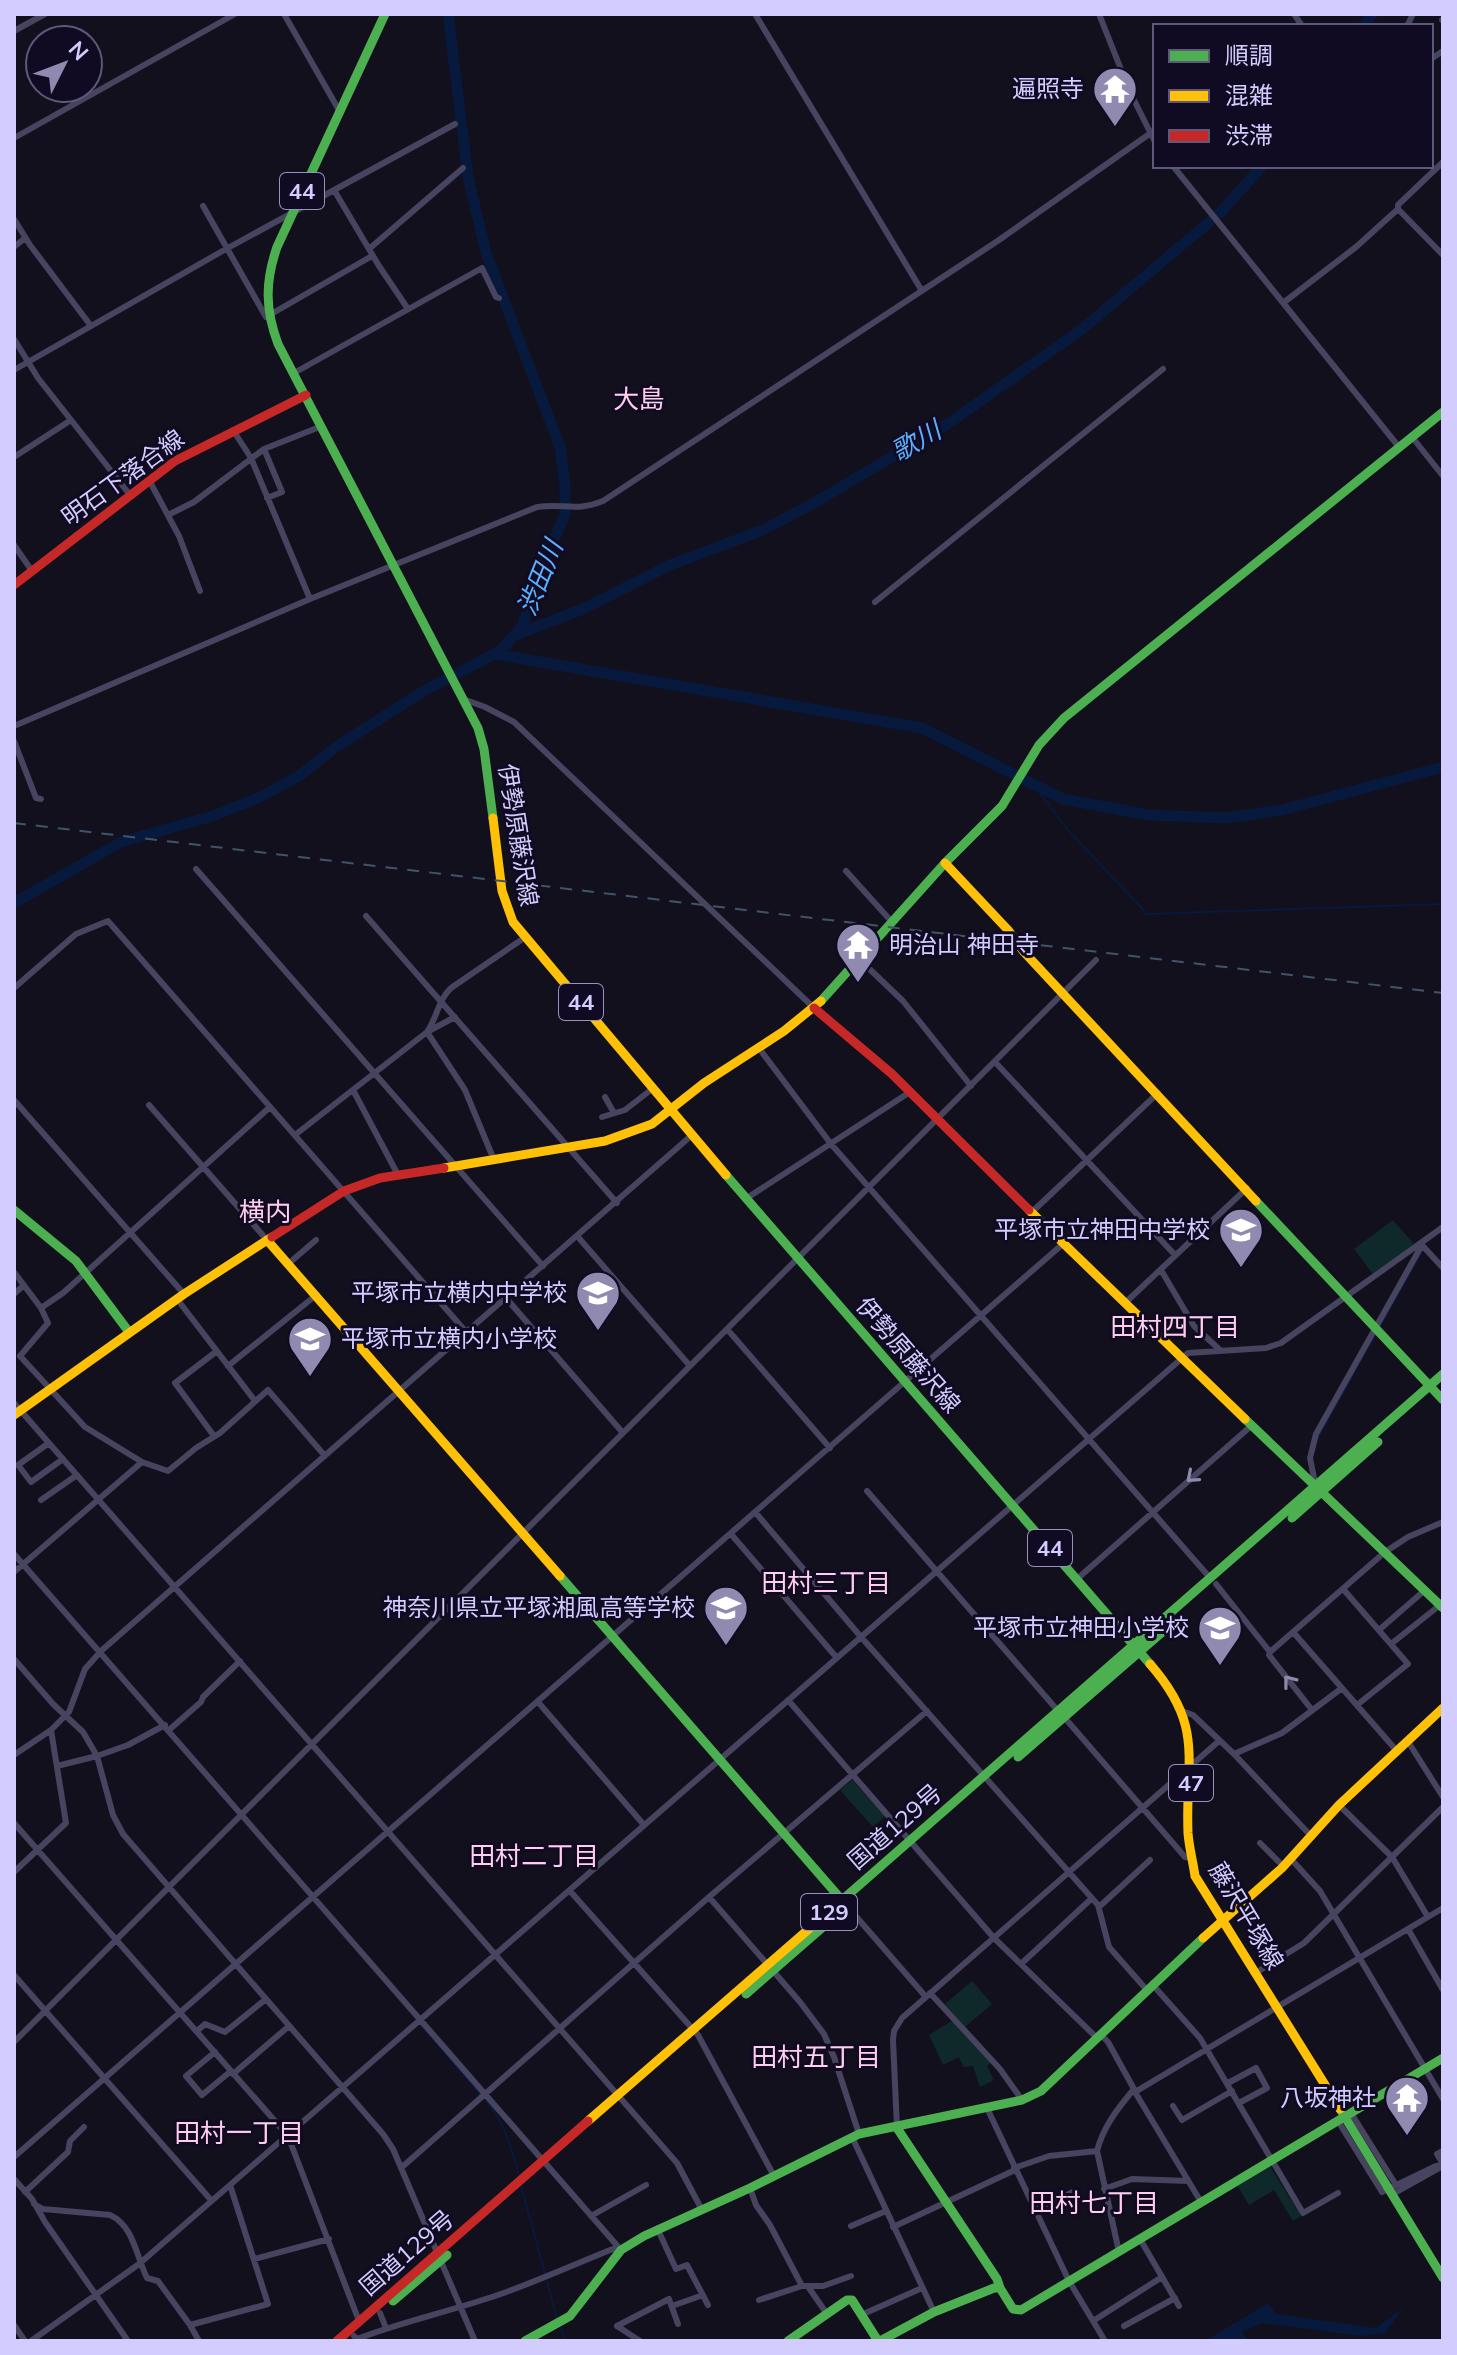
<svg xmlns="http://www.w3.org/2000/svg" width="1457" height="2355" font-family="Mulish,'Noto Sans JP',sans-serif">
	<rect width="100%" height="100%" fill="#13101d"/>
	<path fill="#0f2829" d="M 1393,1220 L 1414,1244 L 1373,1274 L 1354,1249 Z
		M 852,1780 L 885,1816 L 873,1827 L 840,1790 Z
		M 972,1981 L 992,2004 L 965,2027 L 945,2004 Z
		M 953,2020 L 992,2062 L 987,2066 L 994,2080 L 980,2087 L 973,2066 L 964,2067 L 959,2057 L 943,2065 L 929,2035 Z
		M 1269,2165 L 1301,2216 L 1293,2221 L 1274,2190 L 1249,2205 L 1237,2185 Z"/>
	<path fill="#07193d" d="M 1268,2303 L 1276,2314 L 1376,2328 L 1404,2307 L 1385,2333 L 1362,2336 L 1262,2323 L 1242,2332 L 1248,2341 L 1205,2341 Z"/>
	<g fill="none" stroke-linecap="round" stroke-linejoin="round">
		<path stroke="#07193d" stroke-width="2" d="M 1035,787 L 1068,830 L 1147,914 L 1443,904
			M 1380,1326 L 1421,1254
			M 1318,1438 L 1375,1335
			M 422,2026 L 481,2095
			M 486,2101 C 506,2123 511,2148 519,2176
			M 521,2186 L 545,2273
			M 547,2281 L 557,2318
			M 561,2328 L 565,2341"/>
		<path stroke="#07193d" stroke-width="11" d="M 1364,26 L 1372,14
			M 518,634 L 583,609 L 670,565 L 763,530 L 814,503 L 949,423 L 1081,330 L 1220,213 L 1262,166
			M 494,654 L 922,728 L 1063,799 L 1149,815 L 1226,818 L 1282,810 L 1443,767
			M 14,903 L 121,842 L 213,816 L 258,798 L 299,776 L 336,747 L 422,692 L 494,654 L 502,649 L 523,625 L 537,577 L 565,515 L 565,485 L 560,447 L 486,253 L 468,177 L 448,14"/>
		<path stroke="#46445e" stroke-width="6" d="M 284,14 L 340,112
			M 755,14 L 922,291
			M 1099,14 L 1130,92 L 1155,142
			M 1294,14 L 1302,26
			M 1442,20 L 1443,20
			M 1407,26 L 1413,14
			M 14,31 L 45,14
			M 1431,59 L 1443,51
			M 14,138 L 235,14
			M 1443,162 L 1398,205 L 1398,209 L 1443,255
			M 1173,166 L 1399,447
			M 334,190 L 379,266 L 408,309
			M 203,206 L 266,317 L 372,256
			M 14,219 L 30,245 L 91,326
			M 14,247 L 25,238
			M 369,249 L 463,168
			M 1283,303 L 1356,247 L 1398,209
			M 14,339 L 38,378 L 130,495
			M 14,370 L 226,249 L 455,124
			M 294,373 L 482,268 L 496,297 L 499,298
			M 233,430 L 251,458 L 310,599
			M 1412,437 L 1443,476
			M 264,449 L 282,492 L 267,498
			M 14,457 L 71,420
			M 149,480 L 179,536 L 200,591
			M 168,515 L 194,502 L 264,449 L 322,426
			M 14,545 L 32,571
			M 875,602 L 1163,369
			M 463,699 L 485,707 L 514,722 L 814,1008
			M 14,726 L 310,599 L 537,507 C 564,503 576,512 603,501 L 999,240 L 1155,130
			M 14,741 L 36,798 L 41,799
			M 196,869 L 543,1266
			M 846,871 L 892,922
			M 366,916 L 617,1203
			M 859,959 L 903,1001 L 971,1086
			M 14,988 L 76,934 L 108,921 L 467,1333
			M 758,1047 L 831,1144 L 1211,1579
			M 995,1062 L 1175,1255
			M 353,1090 L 398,1175
			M 605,1097 L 614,1113
			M 14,1100 L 184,1294
			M 149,1105 L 267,1240
			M 602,1117 L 625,1110 L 652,1089
			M 295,1135 L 427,1032 L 455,1017
			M 494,1160 L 465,1090 L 427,1032 C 437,1018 438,1000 451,988 L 524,938
			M 747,1198 L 910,1092
			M 1032,1212 L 1158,1093
			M 578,1237 L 690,1366
			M 1421,1244 L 1443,1268
			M 288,1264 L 316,1240
			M 1161,1270 L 1194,1326 L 1220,1350
			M 14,1272 L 41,1308 L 48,1323 L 20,1356 L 85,1427 L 142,1462
			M 14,1294 L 24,1285
			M 506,1298 L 623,1433
			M 177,1299 L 255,1401
			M 1125,1303 L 1247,1188
			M 41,1308 L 63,1293 L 270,1107
			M 727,1329 L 830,1448
			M 228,1366 L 315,1296
			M 14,1403 L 677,2163 L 702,2210
			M 214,1436 L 175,1383 L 217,1351
			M 49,1443 L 18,1465 L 31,1482 L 63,1459
			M 1315,1483 L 1310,1458 L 1316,1434 L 1422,1245
			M 867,1491 L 1059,1712
			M 41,1500 L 77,1475
			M 755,1512 L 861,1637 L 1098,1905 L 1109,1947 L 1146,1989
			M 731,1534 L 837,1658
			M 14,1554 L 621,2250
			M 14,1572 L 142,1462 L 168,1471 L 196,1448 L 220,1433 L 268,1390 L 325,1456
			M 1077,1579 L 1251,1426
			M 1216,1584 L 1270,1652 L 1385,1552 L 1408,1537 L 1443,1522
			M 1344,1590 L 1408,1664 L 1357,1705
			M 1379,1630 L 1425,1590
			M 1293,1632 L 1396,1750
			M 1391,1644 L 1440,1605
			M 1270,1652 L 1269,1655 L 1312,1710
			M 14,1659 L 53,1704 L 83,1732 L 97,1756 L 128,1745 L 165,1725
			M 788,1700 L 994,1938 L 1097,2038
			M 538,1702 L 644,1825
			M 1182,1711 L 1193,1715 L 1234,1754 L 1312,1837
			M 1064,1717 L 1185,1857 L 1190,1858
			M 169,1730 L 201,1702 L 203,1697 L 240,1661
			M 1407,1740 L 1443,1797
			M 1234,1754 L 1282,1733 L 1342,1688
			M 14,1755 L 51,1730
			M 57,1766 L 97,1756 L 113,1815 L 123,1834 L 383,2134 L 393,2149 L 475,2341
			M 1339,1805 L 1392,1857 L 1428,1917
			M 14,1823 L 288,2136 L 359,2321
			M 1260,1843 L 1284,1867
			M 1291,1859 L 1320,1891 L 1443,2099
			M 14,1872 L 66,1823 L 51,1730 L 69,1712 L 85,1669 L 101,1651 L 692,1135
			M 570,1891 L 698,2035 L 774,2176
			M 709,1897 L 800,2002 L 824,2034 L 834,2057 L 859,2134
			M 847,1906 L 926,1997
			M 1099,1907 L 1150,1860
			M 1408,1929 L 1443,1990
			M 1021,1964 L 1091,1899
			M 1257,1972 L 1304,1943 L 1443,1807
			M 14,1975 L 211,2200
			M 1152,1984 L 1200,2038 L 1303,2213 L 1338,2193
			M 930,1993 L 1000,2069 L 1022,2100
			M 197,2031 L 205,2024 L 225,2032 L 266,1999
			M 1101,2035 L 1108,2042 L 1134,2089
			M 14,2042 L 1096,960
			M 215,2052 L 186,2076 L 202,2095 L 231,2071
			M 233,2074 L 289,2026
			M 1228,2083 L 1256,2068 L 1267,2088 L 1239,2103
			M 1135,2092 L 1201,2202
			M 1173,2106 L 1182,2120 L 1232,2091
			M 987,2108 L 1069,2281 L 1105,2341
			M 1351,2113 L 1396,2185
			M 1338,2121 L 1382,2192 L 1436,2166 L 1443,2165
			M 897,2128 L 893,2040 L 894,2031 L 902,2018 L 1219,1741
			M 852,2137 L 934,2312
			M 1443,2151 L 1437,2154 L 1443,2164
			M 14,2157 L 1064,1243
			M 401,2168 L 709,1897 L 927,1711
			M 1014,2168 L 1049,2156 L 1097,2151
			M 14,2179 L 32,2199 L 45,2222 L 128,2341
			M 750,2188 L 756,2205 L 770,2225 L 802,2286 L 823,2286 L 851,2276
			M 1104,2189 L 1132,2179 L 1188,2181
			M 25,2192 L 68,2152 L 70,2141 L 84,2127
			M 1393,2194 L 1443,2166
			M 34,2204 L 43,2209 L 110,2215 C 134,2226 136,2256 147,2278 L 158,2281 L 190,2325 L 268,2304 L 230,2185
			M 1035,2210 L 1073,2192
			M 591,2216 L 646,2185
			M 851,2226 L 886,2211
			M 893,2227 L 1015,2170
			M 658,2230 L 676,2269 L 687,2265 L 708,2305
			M 1140,2239 L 1179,2306
			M 1119,2252 L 1097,2151 C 1103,2127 1118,2108 1134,2089 L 1135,2092 L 1443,1908
			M 254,2259 L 329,2239
			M 809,2288 L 827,2314
			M 759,2300 L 802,2286
			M 672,2306 L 703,2295
			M 380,2313 L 386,2328
			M 861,2315 L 922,2288
			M 1093,2321 L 1162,2277
			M 14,2325 L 25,2341
			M 190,2325 L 199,2341
			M 617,2326 L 669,2299 L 678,2324
			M 617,2326 L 640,2341
			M 1124,2326 L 1175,2298
			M 354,2336 L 357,2339 C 401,2322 447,2312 492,2297 C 534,2283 572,2265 613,2249 L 621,2250
			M 31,2341 L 139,2264 L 1188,1353 L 1266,1348 L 1281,1343 L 1443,1227"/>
		<path stroke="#4caf50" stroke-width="9" d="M 385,14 L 277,247 C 265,282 265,309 278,344 L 478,728 L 484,749 L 493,818
			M 821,1001 L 945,863 L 1002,806 L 1039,745 L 1064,718 L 1443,412
			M 726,1175 L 1150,1664
			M 1256,1201 L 1443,1400
			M 14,1210 L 76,1261 L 129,1332
			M 1245,1419 L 1443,1608
			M 1292,1518 L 1378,1442
			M 560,1576 L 847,1906
			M 1018,1757 L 1168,1627
			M 825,1915 L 1443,1374
			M 746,1994 L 824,1926
			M 1340,2109 L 1443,2278
			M 897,2128 L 997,2279 L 1000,2288
			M 393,2301 L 447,2255
			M 525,2341 L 570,2316 L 621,2250 L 644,2236 L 750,2188 L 859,2134 L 1022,2100 L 1041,2091 L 1203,1938
			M 788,2341 L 847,2300 L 852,2300 L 878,2341
			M 880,2341 L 934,2312 L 994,2288 L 1000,2288 L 1013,2309 L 1021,2310 L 1443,2058"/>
		<path stroke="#ffc107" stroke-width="9" d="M 493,818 L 502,891 L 513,922 L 726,1175
			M 945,863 L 1008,930 L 1024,952 L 1256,1201
			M 444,1168 L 605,1141 L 652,1124 L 704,1083 L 784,1031 L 821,1001
			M 1029,1210 L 1245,1419
			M 267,1240 L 560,1576
			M 14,1415 L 184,1294 L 272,1237
			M 1150,1664 C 1205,1727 1185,1759 1188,1833 C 1189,1847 1193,1862 1195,1876 L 1340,2109
			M 1203,1938 L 1282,1868 L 1339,1805 L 1443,1708
			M 588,2121 L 825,1915"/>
		<path stroke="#c62828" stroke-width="9" d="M 14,585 L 175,461 L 306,395
			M 814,1008 L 892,1074 L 1029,1210
			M 272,1237 L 344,1191 L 380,1178 L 444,1168
			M 337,2341 L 588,2121"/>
		<path stroke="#3f5467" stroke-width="2" stroke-dasharray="12 10" stroke-linecap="butt" d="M 14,823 L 1443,993"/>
	</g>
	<defs><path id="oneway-chevron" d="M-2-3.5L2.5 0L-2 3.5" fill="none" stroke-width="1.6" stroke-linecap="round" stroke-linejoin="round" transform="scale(2)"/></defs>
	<g stroke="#8c88ae">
		<use href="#oneway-chevron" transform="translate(1192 1477) rotate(139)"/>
		<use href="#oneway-chevron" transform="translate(1289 1681) rotate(-128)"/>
	</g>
	<defs>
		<g id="temple-pin" transform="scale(2.3)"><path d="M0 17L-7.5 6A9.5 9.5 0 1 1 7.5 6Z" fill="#908ab0" stroke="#100b22"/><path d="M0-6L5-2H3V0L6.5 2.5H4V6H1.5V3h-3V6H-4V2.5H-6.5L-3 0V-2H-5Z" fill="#fff"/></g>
		<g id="school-pin" transform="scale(2.3)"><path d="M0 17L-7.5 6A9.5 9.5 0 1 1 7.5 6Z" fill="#908ab0" stroke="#100b22"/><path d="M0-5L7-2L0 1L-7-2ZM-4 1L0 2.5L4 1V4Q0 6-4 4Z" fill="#fff"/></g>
	</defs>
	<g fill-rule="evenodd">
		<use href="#temple-pin" x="1115" y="89"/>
		<use href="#temple-pin" x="858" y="945"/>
		<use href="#school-pin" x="1241" y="1230"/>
		<use href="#school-pin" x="598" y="1293"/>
		<use href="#school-pin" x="310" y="1339"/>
		<use href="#school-pin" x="726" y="1608"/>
		<use href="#school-pin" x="1220" y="1628"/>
		<use href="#temple-pin" x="1407" y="2098"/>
	</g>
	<g text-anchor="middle" stroke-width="6" stroke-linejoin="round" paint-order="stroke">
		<g fill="#100b22" stroke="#9892bd" stroke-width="2">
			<rect x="280" y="173" width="44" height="36" rx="6"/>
			<rect x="559" y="984" width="44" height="36" rx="6"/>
			<rect x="1028" y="1530" width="44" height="36" rx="6"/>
			<rect x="1169" y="1765" width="44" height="36" rx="6"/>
			<rect x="801" y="1894" width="56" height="36" rx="6"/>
		</g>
		<g font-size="22" font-weight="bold" fill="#d3ccff">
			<text x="302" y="199">44</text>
			<text x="581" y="1010">44</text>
			<text x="1050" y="1556">44</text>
			<text x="1191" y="1791">47</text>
			<text x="829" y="1920">129</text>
		</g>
		<g font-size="24" fill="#d3ccff" stroke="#100b22" text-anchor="end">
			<text x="1084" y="97">遍照寺</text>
			<text x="889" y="953" text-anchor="start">明治山 神田寺</text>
			<text x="1210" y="1238">平塚市立神田中学校</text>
			<text x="567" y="1301">平塚市立横内中学校</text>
			<text x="341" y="1347" text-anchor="start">平塚市立横内小学校</text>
			<text x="695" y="1616">神奈川県立平塚湘風高等学校</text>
			<text x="1189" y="1636">平塚市立神田小学校</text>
			<text x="1376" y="2106">八坂神社</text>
		</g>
		<g font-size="24" fill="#d3ccff" stroke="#100b22">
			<text transform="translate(123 478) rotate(-36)" y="8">明石下落合線</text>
			<text transform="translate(518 835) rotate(81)" y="8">伊勢原藤沢線</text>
			<text transform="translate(908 1355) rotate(49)" y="8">伊勢原藤沢線</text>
			<text transform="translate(895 1827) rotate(-41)" y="8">国道129号</text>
			<text transform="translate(1246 1916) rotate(59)" y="8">藤沢平塚線</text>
			<text transform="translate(407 2253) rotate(-41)" y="8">国道129号</text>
		</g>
		<g font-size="26" fill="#ffceec" stroke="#100b22">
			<text x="639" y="408">大島</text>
			<text x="265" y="1221">横内</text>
			<text x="1175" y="1336">田村四丁目</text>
			<text x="826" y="1592">田村三丁目</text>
			<text x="534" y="1865">田村二丁目</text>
			<text x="816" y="2066">田村五丁目</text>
			<text x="239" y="2142">田村一丁目</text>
			<text x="1094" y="2212">田村七丁目</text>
		</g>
		<g font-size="26" font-style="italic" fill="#5ab0ff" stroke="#100b22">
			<text transform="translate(916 441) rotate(-30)" y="9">歌川</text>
			<text transform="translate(540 578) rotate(-68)" y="9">渋田川</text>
		</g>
	</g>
	<rect width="1457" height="2355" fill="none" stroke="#d3ccff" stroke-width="32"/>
	<rect x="1153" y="24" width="280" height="144" fill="#100b22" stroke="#5e587a" stroke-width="2"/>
	<rect x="1169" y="50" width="40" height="12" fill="#4caf50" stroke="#5e587a" stroke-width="2"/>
	<text x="1225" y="64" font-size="24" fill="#d3ccff">順調</text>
	<rect x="1169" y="90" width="40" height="12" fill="#ffc107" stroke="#5e587a" stroke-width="2"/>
	<text x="1225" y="104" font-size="24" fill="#d3ccff">混雑</text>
	<rect x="1169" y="130" width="40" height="12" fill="#c62828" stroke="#5e587a" stroke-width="2"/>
	<text x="1225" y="144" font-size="24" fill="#d3ccff">渋滞</text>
	<g transform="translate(64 64) rotate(48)"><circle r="38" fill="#100b22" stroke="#5e587a" stroke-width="2"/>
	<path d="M0-6L14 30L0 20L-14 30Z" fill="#908ab0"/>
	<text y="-12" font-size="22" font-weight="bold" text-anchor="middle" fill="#d3ccff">N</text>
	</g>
</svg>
